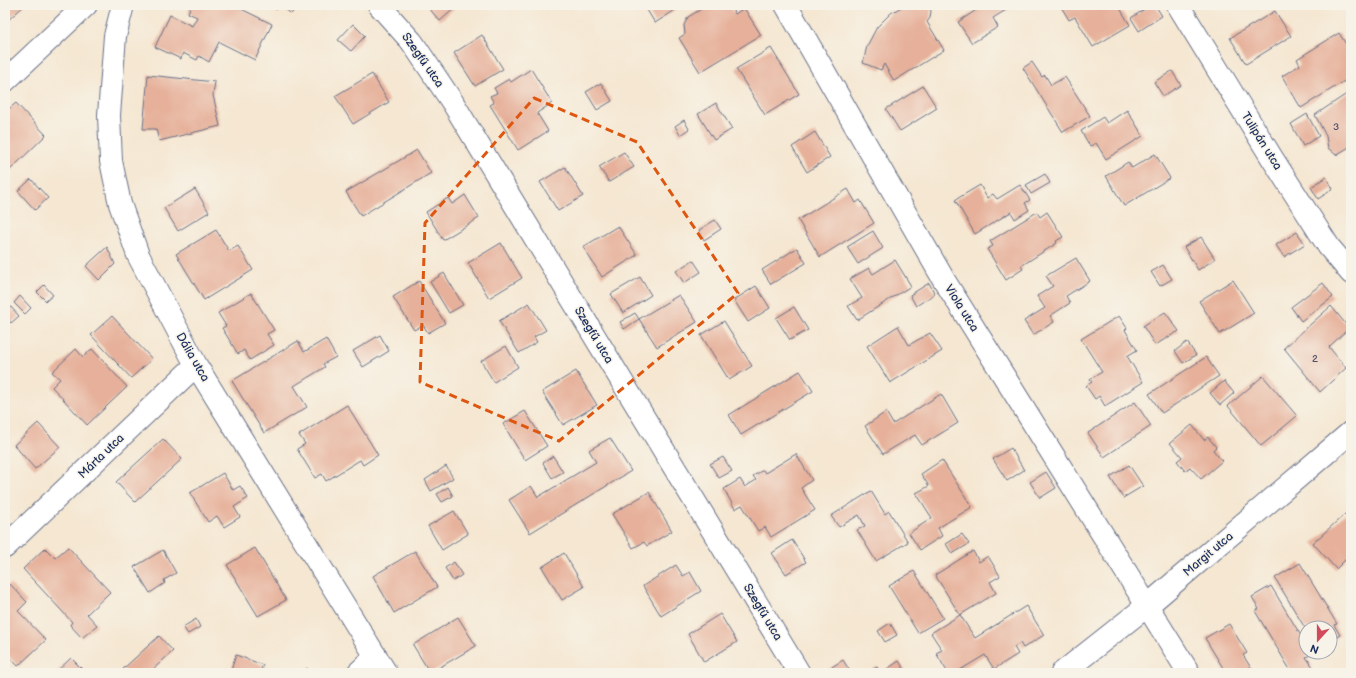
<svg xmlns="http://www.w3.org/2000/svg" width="1356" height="678" font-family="'Balsamiq Sans',sans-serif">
	<rect width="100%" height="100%" fill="#f7f3e8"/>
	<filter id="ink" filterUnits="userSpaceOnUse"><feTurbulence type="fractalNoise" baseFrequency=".025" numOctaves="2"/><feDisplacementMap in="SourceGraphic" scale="8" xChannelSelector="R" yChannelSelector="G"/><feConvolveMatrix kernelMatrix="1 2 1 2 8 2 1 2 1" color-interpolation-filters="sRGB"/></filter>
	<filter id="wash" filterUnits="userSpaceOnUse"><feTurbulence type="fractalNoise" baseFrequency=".012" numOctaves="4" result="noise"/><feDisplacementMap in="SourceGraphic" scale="16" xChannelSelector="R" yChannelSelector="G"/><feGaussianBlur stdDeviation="0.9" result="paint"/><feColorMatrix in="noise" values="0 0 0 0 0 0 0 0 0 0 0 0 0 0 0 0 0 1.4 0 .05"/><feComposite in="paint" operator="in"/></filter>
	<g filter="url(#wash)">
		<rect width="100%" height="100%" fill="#f5e7d2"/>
		<g id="blocks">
			<path fill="#e6b09a" d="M 5,5 L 25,5 L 6,22 L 5,21 Z
				M 191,5 L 233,5 L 272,24 L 255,60 L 219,42 L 209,62 L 199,56 L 197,60 L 183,53 L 181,59 L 155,47 L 170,15 L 192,26 L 197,17 L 188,13 Z
				M 271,5 L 280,5 L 276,10 Z
				M 281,5 L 299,5 L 291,14 Z
				M 426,5 L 458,5 L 440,21 Z
				M 644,5 L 683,5 L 655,23 Z
				M 708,5 L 729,5 L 735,14 L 744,8 L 761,35 L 700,72 L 679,38 L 685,34 L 684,25 L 688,17 Z
				M 905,5 L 928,5 L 931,11 L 930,18 L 927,22 L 944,50 L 894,81 L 884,64 L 881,70 L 863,63 L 867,46 L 877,27 L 891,13 Z
				M 984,5 L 1014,5 L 993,18 L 998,27 L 972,43 L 958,22 Z
				M 1060,5 L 1118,5 L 1130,25 L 1093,47 L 1075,17 L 1069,20 Z
				M 1151,5 L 1155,5 L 1162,16 L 1139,31 L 1131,18 Z
				M 1275,11 L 1291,36 L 1246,64 L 1230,38 Z
				M 353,24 L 365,36 L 351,51 L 338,40 Z
				M 1339,33 L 1351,52 L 1351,77 L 1301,108 L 1282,76 L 1300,65 L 1297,59 Z
				M 482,35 L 503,69 L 475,86 L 454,53 Z
				M 771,48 L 799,94 L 765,115 L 736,69 Z
				M 1032,62 L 1042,77 L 1045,75 L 1051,85 L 1065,77 L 1090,116 L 1063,132 L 1023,68 Z
				M 531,69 L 552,103 L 537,113 L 548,131 L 518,150 L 490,105 L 494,103 L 490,96 L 497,93 L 494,88 L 509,79 L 511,82 Z
				M 1172,71 L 1181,85 L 1163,96 L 1154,82 Z
				M 372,74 L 389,102 L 353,124 L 335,96 Z
				M 148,75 L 215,82 L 213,95 L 220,126 L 159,141 L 156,129 L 143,129 Z
				M 601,83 L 612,101 L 597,110 L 586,92 Z
				M 923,86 L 937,108 L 900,131 L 886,109 Z
				M 1348,93 L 1351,99 L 1351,146 L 1336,155 L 1328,148 L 1326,136 L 1315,115 Z
				M 16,103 L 46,135 L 5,175 L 5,112 Z
				M 716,103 L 732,129 L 714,140 L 698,114 Z
				M 1127,110 L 1143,136 L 1106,159 L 1096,143 L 1090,146 L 1081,131 L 1103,117 L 1107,123 Z
				M 1307,114 L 1319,136 L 1303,146 L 1291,124 Z
				M 684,120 L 689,129 L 680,135 L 675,126 Z
				M 815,132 L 830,157 L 807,172 L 792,147 Z
				M 417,150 L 431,173 L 361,216 L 346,192 Z
				M 624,152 L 634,167 L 609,182 L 599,167 Z
				M 1155,154 L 1170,178 L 1124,206 L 1106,176 L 1128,162 L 1132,168 Z
				M 565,167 L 583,196 L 558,211 L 540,182 Z
				M 1045,174 L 1050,183 L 1031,194 L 1026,185 Z
				M 1326,177 L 1333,189 L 1318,199 L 1311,187 Z
				M 31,179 L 48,198 L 35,210 L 18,191 Z
				M 980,185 L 987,198 L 993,194 L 997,199 L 1020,185 L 1030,200 L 1025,203 L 1029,210 L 1015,219 L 1011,212 L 975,234 L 955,200 Z
				M 195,189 L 209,212 L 178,231 L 164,208 Z
				M 848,189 L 856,203 L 860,200 L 874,223 L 820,257 L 798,220 Z
				M 465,195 L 479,218 L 443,240 L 426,212 L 448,198 L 452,204 Z
				M 1037,212 L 1040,217 L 1047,212 L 1063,237 L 1056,241 L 1057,243 L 1021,266 L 1023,269 L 1006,280 L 987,249 L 993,246 L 990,241 Z
				M 715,220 L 721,229 L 704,240 L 699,230 Z
				M 618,226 L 637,255 L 602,277 L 583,247 Z
				M 216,230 L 229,251 L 238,246 L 253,270 L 204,300 L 176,254 Z
				M 873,231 L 883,248 L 858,264 L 847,247 Z
				M 1297,232 L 1305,244 L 1284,257 L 1276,245 Z
				M 1201,237 L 1215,259 L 1198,270 L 1184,247 Z
				M 501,243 L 522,278 L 489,298 L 468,263 Z
				M 107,247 L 115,264 L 99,280 L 86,266 Z
				M 797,248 L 806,263 L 771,284 L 762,270 Z
				M 1076,258 L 1090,281 L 1066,296 L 1070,303 L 1050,316 L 1054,322 L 1033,335 L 1024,321 L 1045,308 L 1037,296 L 1053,286 L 1046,276 Z
				M 693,260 L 701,272 L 684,283 L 676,271 Z
				M 895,260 L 911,286 L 857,320 L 848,306 L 862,298 L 850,279 L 869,268 L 873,274 Z
				M 1163,265 L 1172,279 L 1160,286 L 1151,272 Z
				M 444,273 L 463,305 L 449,313 L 430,282 Z
				M 640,277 L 651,295 L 623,313 L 611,294 Z
				M 1233,280 L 1254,313 L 1220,334 L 1199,301 Z
				M 419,281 L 445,323 L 428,333 L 423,325 L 414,330 L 393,297 Z
				M 929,283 L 935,294 L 916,306 L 910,295 Z
				M 1323,283 L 1333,297 L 1301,321 L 1291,307 Z
				M 44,285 L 53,295 L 46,301 L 37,292 Z
				M 756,286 L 770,308 L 748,322 L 734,300 Z
				M 251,293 L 274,330 L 267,334 L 274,345 L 250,360 L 244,350 L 238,354 L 222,328 L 226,326 L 218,313 Z
				M 679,295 L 697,322 L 657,347 L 639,319 Z
				M 20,296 L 31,308 L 25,314 L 14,303 Z
				M 529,303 L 546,330 L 534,337 L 537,342 L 519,353 L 499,321 Z
				M 10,306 L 19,316 L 11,323 L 5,316 L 5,311 Z
				M 1331,306 L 1349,328 L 1329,347 L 1346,368 L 1320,392 L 1284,348 Z
				M 794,307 L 808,330 L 790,340 L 776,318 Z
				M 1165,312 L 1179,331 L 1155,345 L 1143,326 Z
				M 635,313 L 639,319 L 624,329 L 620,322 Z
				M 112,316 L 152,359 L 131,378 L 91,335 Z
				M 1119,316 L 1127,328 L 1125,330 L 1137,350 L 1127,356 L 1143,382 L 1105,406 L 1099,396 L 1095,399 L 1086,386 L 1092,382 L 1090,379 L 1102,372 L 1081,339 Z
				M 724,321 L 752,366 L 729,380 L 701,335 Z
				M 898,326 L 909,345 L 930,333 L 942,351 L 890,383 L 867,346 Z
				M 380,335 L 389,351 L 363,367 L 353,351 Z
				M 326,339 L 336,357 L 323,364 L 325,367 L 294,386 L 307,407 L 264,433 L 232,381 L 298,341 L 304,352 Z
				M 1187,342 L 1196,355 L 1183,363 L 1175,351 Z
				M 506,346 L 518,367 L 494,382 L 481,361 Z
				M 76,349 L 83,357 L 92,349 L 127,387 L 87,425 L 52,387 L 60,379 L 52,372 Z
				M 1206,357 L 1219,376 L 1162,413 L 1149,394 Z
				M 576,371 L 597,405 L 563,425 L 542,392 Z
				M 800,371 L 813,391 L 741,435 L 729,415 Z
				M 1263,376 L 1297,416 L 1261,446 L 1228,406 Z
				M 1224,381 L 1234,393 L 1220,405 L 1210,393 Z
				M 941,394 L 958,423 L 922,445 L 915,435 L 883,454 L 865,426 L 886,412 L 893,424 Z
				M 1135,402 L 1151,426 L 1104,457 L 1088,433 Z
				M 347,405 L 378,455 L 363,465 L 360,460 L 326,481 L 322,474 L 315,478 L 297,449 L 305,444 L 299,435 Z
				M 525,411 L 547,446 L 525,460 L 503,424 Z
				M 38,423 L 60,447 L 35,469 L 14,445 Z
				M 1192,425 L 1204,440 L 1208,437 L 1216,447 L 1213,450 L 1222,461 L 1201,479 L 1190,467 L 1185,471 L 1177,461 L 1182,457 L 1170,443 Z
				M 610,438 L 631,471 L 530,533 L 509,500 L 531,486 L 538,497 L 596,462 L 589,450 Z
				M 163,439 L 182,459 L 135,502 L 116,482 Z
				M 1011,448 L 1024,470 L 1007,481 L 993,459 Z
				M 796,454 L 812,480 L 801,488 L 815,510 L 771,537 L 765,527 L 758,531 L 742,505 L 735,509 L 724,489 L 740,479 L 745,487 L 756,480 L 753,476 L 763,470 L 765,473 Z
				M 553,456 L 563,472 L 552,478 L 543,463 Z
				M 723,457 L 732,471 L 719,478 L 710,464 Z
				M 942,460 L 972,507 L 938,528 L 942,536 L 920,550 L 909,533 L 932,518 L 916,493 L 929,486 L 921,474 Z
				M 1129,465 L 1143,486 L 1123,498 L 1110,477 Z
				M 446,466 L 453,478 L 431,491 L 425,480 Z
				M 1046,472 L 1056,488 L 1040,498 L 1030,482 Z
				M 223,473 L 233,490 L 240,486 L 248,498 L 234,507 L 240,517 L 224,527 L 217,516 L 208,522 L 190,493 Z
				M 448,487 L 453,496 L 442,502 L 437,494 Z
				M 871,491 L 885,514 L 889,511 L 908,542 L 876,561 L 857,530 L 865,526 L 859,515 L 839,527 L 831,516 Z
				M 649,492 L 672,531 L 647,546 L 644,542 L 633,548 L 612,514 Z
				M 454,511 L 468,534 L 442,550 L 428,526 Z
				M 1345,514 L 1351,520 L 1351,554 L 1336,569 L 1313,543 Z
				M 962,534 L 969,544 L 952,554 L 946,544 Z
				M 792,540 L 806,562 L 786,574 L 772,553 Z
				M 68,547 L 110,592 L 87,614 L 97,625 L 82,638 L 70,625 L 72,622 L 23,569 L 45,548 L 55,558 Z
				M 255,548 L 286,600 L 258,616 L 227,565 Z
				M 163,550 L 176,573 L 164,580 L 165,583 L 150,593 L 134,567 Z
				M 415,551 L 437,587 L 394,613 L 373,576 Z
				M 973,551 L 979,562 L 988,556 L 1000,576 L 990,582 L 996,593 L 960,615 L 935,575 Z
				M 564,553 L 584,587 L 562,600 L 542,567 Z
				M 454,562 L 462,575 L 453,581 L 445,568 Z
				M 1300,563 L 1337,624 L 1334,625 L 1340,635 L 1330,641 L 1330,628 L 1305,628 L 1275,578 Z
				M 676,565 L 683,576 L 690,572 L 701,591 L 661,616 L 643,586 Z
				M 914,571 L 943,618 L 918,633 L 889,586 Z
				M 10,584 L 27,602 L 18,611 L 46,640 L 18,666 L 5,652 L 5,589 Z
				M 1271,586 L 1306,644 L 1306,652 L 1311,652 L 1312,654 L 1306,657 L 1313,667 L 1303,673 L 1292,673 L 1255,611 L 1259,609 L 1252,597 Z
				M 1026,606 L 1044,635 L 1023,648 L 1020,643 L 1014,647 L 1018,654 L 994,669 L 985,655 L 955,673 L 948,673 L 936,653 L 942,650 L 931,633 L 960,615 L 975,638 Z
				M 720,614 L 737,642 L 704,662 L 688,634 Z
				M 458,617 L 476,646 L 430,673 L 413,645 Z
				M 196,619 L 200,627 L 188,634 L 183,627 Z
				M 890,623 L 897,635 L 885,642 L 878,631 Z
				M 1229,624 L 1247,653 L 1243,655 L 1254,673 L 1226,673 L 1205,638 Z
				M 159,636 L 173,651 L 149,673 L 127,673 L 123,669 Z
				M 236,655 L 263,665 L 261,669 L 272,673 L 230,673 Z
				M 71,658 L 86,673 L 55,673 Z
				M 843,660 L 851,673 L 829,673 L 827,670 Z
				M 899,661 L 907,673 L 867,673 L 877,667 L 881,673 Z
				M 307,668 L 312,673 L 301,673 Z"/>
		</g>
	</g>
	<g filter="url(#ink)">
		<use href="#blocks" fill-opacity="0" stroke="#676f87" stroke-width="1"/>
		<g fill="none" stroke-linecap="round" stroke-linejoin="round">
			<g stroke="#676f87" stroke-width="24">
				<path id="minor" d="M 123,5 L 115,36 L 109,115 L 111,161 L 120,204 L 138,255 L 196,365 L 386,673
					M 379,5 L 412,42 L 453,103 L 799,673
					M 786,5 L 944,280 L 1189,673
					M 1178,5 L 1272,158 L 1329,247 L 1351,273
					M 5,81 L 86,5
					M 5,547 L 196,365
					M 358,673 L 376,656
					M 1062,673 L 1148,605 L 1351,432"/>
			</g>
			<use href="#minor" stroke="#fff" stroke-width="22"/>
		</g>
	</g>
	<path fill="none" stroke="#de5710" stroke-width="3" stroke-dasharray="8 5" stroke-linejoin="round" d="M 534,98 L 637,142 L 738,293 L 559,441 L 420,382 L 425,223 Z"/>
	<g text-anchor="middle" stroke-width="3" stroke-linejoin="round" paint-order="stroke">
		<g font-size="10" fill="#4e4f6d">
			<text x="1336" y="130">3</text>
			<text x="1315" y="362">2</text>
		</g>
		<g font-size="12" fill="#1b2f5e" stroke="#f7f3e8">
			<text transform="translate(423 60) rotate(55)" y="4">Szegfű utca</text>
			<text transform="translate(1262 141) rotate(58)" y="4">Tulipán utca</text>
			<text transform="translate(962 308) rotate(58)" y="4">Viola utca</text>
			<text transform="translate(594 335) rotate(59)" y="4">Szegfű utca</text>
			<text transform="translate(193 357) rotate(60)" y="4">Dália utca</text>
			<text transform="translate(101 456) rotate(-44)" y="4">Márta utca</text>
			<text transform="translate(1208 554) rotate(-40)" y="4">Margit utca</text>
			<text transform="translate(763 612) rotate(59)" y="4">Szegfű utca</text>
		</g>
	</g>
	<rect width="1356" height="678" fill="none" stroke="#f7f3e8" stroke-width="20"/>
	<g transform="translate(1318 640) rotate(201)"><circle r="19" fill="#f7f3e8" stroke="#9fa5b1"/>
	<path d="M0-3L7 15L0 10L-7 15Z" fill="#d1495b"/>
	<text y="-6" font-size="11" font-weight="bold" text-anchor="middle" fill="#1b2f5e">N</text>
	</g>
</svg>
